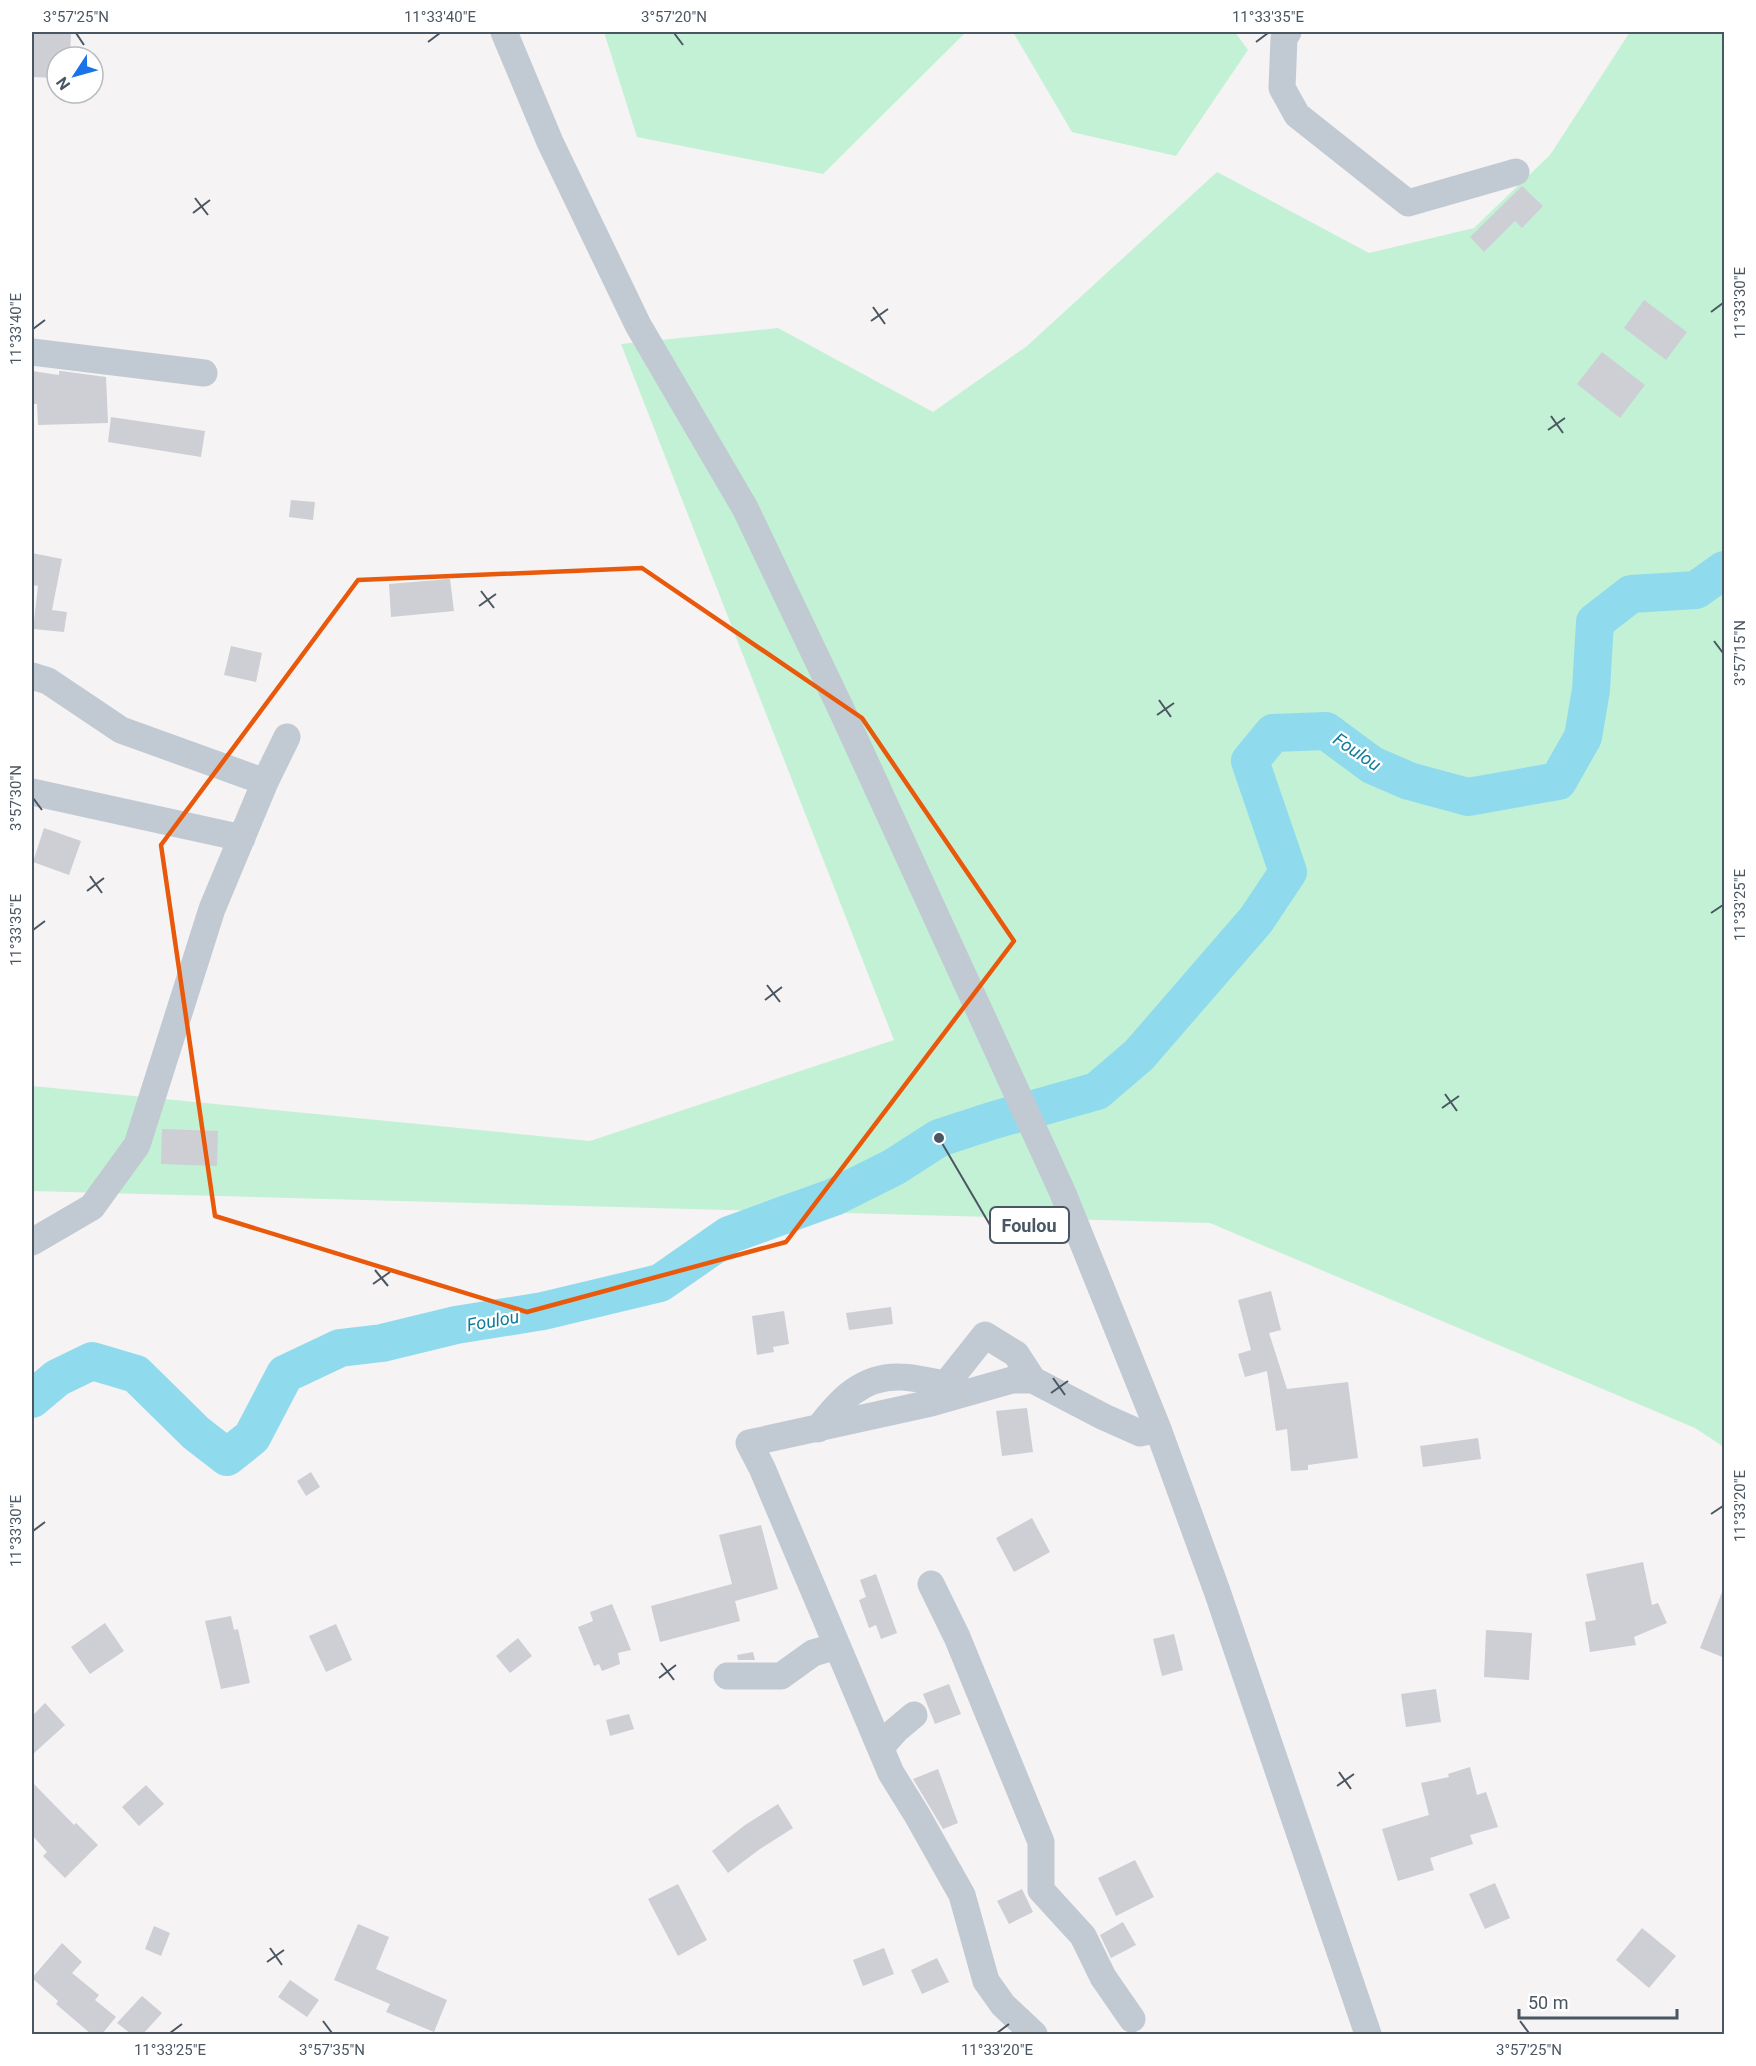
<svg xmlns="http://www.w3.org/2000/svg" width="1756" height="2066" font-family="Roboto,sans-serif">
	<rect width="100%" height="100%" fill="#f5f3f3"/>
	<path fill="#c3f1d5" d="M 604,32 L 966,32 L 823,174 L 637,137 Z
		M 1013,32 L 1235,32 L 1248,50 L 1176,156 L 1072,132 Z
		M 1630,32 L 1724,32 L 1724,1447 L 1695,1428 L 1210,1223 L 32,1191 L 32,1086 L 590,1141 L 894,1040 L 621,344 L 778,328 L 933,412 L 1027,346 L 1217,172 L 1369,253 L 1474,228 L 1550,155 Z"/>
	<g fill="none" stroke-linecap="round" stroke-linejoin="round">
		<path stroke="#90daee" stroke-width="38" d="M 32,1399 L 57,1378 L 92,1361 L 136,1374 L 196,1433 L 227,1457 L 252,1437 L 285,1374 L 340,1348 L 382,1343 L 456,1325 L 543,1311 L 660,1283 L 729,1235 L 834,1197 L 894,1167 L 939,1138 L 991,1121 L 1097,1091 L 1139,1055 L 1256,920 L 1288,872 L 1250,761 L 1273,733 L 1326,731 L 1372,765 L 1409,781 L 1468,797 L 1558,781 L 1583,737 L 1591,690 L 1595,622 L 1631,594 L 1696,590 L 1724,570"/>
	</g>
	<path fill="#cdcfd5" d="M 33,32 L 71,32 L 70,57 L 57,57 L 57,78 L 32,77 Z
		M 1522,186 L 1543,206 L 1522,228 L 1515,221 L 1484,252 L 1470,237 Z
		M 1644,300 L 1687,332 L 1666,360 L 1624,328 Z
		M 1602,352 L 1645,385 L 1620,418 L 1577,384 Z
		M 32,371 L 59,375 L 59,371 L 61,371 L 106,377 L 108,423 L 38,425 L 37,404 L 32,404 Z
		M 111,417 L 205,431 L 201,457 L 108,442 Z
		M 291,500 L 315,502 L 313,520 L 289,517 Z
		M 32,553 L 62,559 L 52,610 L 67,612 L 64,632 L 33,629 L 38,586 L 32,585 Z
		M 450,579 L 454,611 L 391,617 L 389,584 Z
		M 231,646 L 262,653 L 256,682 L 224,675 Z
		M 44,828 L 81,841 L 69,875 L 33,862 Z
		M 162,1129 L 218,1131 L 217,1166 L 161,1164 Z
		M 1271,1291 L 1281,1330 L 1269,1333 L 1287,1389 L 1348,1382 L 1358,1458 L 1308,1465 L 1308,1470 L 1291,1471 L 1287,1429 L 1276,1431 L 1267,1371 L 1245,1377 L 1238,1354 L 1251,1350 L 1238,1300 Z
		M 891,1307 L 893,1324 L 849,1330 L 846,1313 Z
		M 784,1311 L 789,1344 L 773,1347 L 774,1352 L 757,1355 L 752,1316 Z
		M 1027,1408 L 1033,1452 L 1002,1456 L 996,1411 Z
		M 1478,1438 L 1481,1459 L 1423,1467 L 1420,1446 Z
		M 311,1472 L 320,1487 L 306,1496 L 297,1481 Z
		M 1032,1518 L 1050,1552 L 1014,1572 L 996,1538 Z
		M 761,1525 L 778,1589 L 735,1601 L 740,1621 L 660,1642 L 651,1606 L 732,1584 L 719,1535 Z
		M 1643,1562 L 1652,1605 L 1658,1603 L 1667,1623 L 1634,1637 L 1636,1645 L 1590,1652 L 1585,1622 L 1596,1620 L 1586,1574 Z
		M 876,1574 L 897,1633 L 881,1639 L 876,1625 L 869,1628 L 859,1600 L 866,1597 L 860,1580 Z
		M 1724,1587 L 1725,1588 L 1725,1658 L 1700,1648 Z
		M 612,1604 L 631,1650 L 618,1653 L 620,1664 L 602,1671 L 599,1664 L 594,1666 L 578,1627 L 593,1621 L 590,1612 Z
		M 231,1616 L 234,1630 L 238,1629 L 250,1683 L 221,1689 L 205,1621 Z
		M 105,1623 L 124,1651 L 90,1674 L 71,1647 Z
		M 336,1624 L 352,1660 L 326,1672 L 309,1636 Z
		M 1486,1630 L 1532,1633 L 1529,1680 L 1484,1677 Z
		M 1174,1634 L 1183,1670 L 1162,1676 L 1153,1639 Z
		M 518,1638 L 532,1656 L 510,1673 L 496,1656 Z
		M 753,1652 L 755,1660 L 738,1660 L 737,1655 Z
		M 949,1684 L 961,1714 L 935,1724 L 923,1694 Z
		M 1436,1689 L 1441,1722 L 1406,1727 L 1401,1694 Z
		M 45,1703 L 65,1725 L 32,1755 L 32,1716 Z
		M 629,1714 L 634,1729 L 610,1736 L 606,1720 Z
		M 1470,1767 L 1477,1795 L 1486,1792 L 1498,1827 L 1470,1835 L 1473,1844 L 1430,1858 L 1434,1870 L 1398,1881 L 1382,1829 L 1429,1815 L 1421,1783 L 1449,1777 L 1448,1774 Z
		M 938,1769 L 958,1823 L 943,1829 L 913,1779 Z
		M 32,1782 L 74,1825 L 76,1823 L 98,1845 L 65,1878 L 43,1856 L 47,1852 L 32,1835 Z
		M 146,1785 L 164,1804 L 139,1826 L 122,1807 Z
		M 778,1804 L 793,1828 L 760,1849 L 728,1873 L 712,1851 L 745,1825 Z
		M 1135,1860 L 1154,1897 L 1116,1916 L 1098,1878 Z
		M 1495,1883 L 1510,1918 L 1485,1929 L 1469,1894 Z
		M 678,1884 L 707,1940 L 678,1956 L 648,1899 Z
		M 1022,1889 L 1033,1912 L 1009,1924 L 997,1901 Z
		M 1123,1922 L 1136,1945 L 1111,1958 L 1100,1935 Z
		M 358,1924 L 389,1937 L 376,1969 L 447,2000 L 434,2032 L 386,2012 L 390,2004 L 334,1980 Z
		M 154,1926 L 170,1933 L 161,1956 L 145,1949 Z
		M 1642,1928 L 1676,1956 L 1649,1988 L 1616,1960 Z
		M 62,1943 L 82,1962 L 72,1973 L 99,1995 L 95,2000 L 116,2017 L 102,2034 L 91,2034 L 56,2004 L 58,2001 L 32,1978 Z
		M 884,1948 L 894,1974 L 863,1986 L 853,1960 Z
		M 937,1958 L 949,1982 L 922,1994 L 911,1970 Z
		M 290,1980 L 319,2000 L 307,2017 L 278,1997 Z
		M 142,1996 L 162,2013 L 143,2034 L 131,2034 L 117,2023 Z"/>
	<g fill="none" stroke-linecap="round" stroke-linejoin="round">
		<path stroke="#c1cad2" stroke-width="27" d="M 504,32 L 550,142 L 638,325 L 745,508 L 842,711 L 1062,1191 L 1158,1429 L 1217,1591 L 1368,2034
			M 1288,32 L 1284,38 L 1282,88 L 1297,115 L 1408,203 L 1516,172
			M 32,352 L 204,373
			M 32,676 L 48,681 L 121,730 L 265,782
			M 32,792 L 242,838
			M 32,1242 L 92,1207 L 137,1145 L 212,909 L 265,782 L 287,737
			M 818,1429 C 840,1400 862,1376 900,1377 C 915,1377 931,1382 946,1384 L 985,1335 L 1016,1354 L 1033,1380
			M 931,1584 L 957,1637 L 1041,1842 L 1041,1890 L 1083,1936 L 1103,1977 L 1132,2019
			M 727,1676 L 781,1676 L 813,1653 L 837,1646
			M 881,1747 L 896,1730 L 914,1715
			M 1034,2034 L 1003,2005 L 986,1981 L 962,1895 L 917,1815 L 891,1773 L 762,1468 L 749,1443 L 931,1403 L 1012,1380 L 1033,1380 L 1104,1417 L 1140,1433 L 1158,1429"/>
	</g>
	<path fill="none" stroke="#e8590c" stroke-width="4.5" stroke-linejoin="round" d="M 642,568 L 862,718 L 1014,941 L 786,1242 L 527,1312 L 215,1216 L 161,845 L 358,580 Z"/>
	<path fill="none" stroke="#4a5661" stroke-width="2" d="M 76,33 L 84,45M 674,33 L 683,45M 428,42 L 440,33M 1256,42 L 1268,33M 195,198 L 208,215M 193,213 L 210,200M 873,307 L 885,324M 1711,312 L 1723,303M 871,321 L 888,309M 33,329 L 45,320M 1551,416 L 1563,433M 1548,430 L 1565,418M 481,591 L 494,608M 479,606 L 496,594M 1714,641 L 1723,653M 1159,700 L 1171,717M 1157,715 L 1174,703M 33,798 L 42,810M 90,876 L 102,893M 87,891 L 104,878M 1711,913 L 1723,905M 33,930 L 45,921M 767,985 L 780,1002M 765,1000 L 782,987M 1445,1094 L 1457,1111M 1442,1108 L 1459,1096M 375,1270 L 388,1286M 373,1284 L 390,1272M 1053,1378 L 1065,1395M 1051,1393 L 1068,1381M 1711,1514 L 1723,1506M 33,1531 L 45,1522M 661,1663 L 674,1680M 659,1678 L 676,1665M 1339,1772 L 1351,1789M 1337,1786 L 1354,1774M 270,1948 L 282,1965M 267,1962 L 284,1950M 323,2021 L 332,2033M 1520,2021 L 1529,2033M 170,2033 L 182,2024M 997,2033 L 1009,2024"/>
	<g text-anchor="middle" stroke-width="4.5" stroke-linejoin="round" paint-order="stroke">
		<g font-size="18" font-style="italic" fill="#0c7c9b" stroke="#fff">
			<text transform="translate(1357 752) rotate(34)" y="6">Foulou</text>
			<text transform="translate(493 1321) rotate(-10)" y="6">Foulou</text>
		</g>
	</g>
	<path fill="none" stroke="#4a5661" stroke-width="2" d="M939 1138L990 1225"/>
	<circle fill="#4a5661" stroke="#fff" stroke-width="2" cx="939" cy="1138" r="6"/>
	<rect fill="#fff" stroke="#4a5661" stroke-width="2" x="990" y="1207" width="79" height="36" rx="6"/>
	<g font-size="18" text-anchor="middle" font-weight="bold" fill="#4a5661">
		<text x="1029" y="1232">Foulou</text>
	</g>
	<rect width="1756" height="2066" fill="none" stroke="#ffffff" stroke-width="66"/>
	<g transform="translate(75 75) rotate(234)"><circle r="28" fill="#ffffff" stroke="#b7bbc0" stroke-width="1.5"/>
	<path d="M0-4.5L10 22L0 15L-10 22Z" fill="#1a73e8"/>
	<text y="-9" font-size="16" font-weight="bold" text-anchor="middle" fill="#4a5661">N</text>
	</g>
	<path d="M1519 2009v9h158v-9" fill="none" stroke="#4a5661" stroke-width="3"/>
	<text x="1528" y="2009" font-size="18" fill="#4a5661" stroke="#ffffff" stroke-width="4.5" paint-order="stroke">50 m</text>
	<rect x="33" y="33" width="1690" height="2000" fill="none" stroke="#4a5661" stroke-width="2"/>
	<g font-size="15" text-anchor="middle" fill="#4a5661">
		<text x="76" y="22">3°57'25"N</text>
		<text x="440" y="22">11°33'40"E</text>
		<text x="674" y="22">3°57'20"N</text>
		<text x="1268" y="22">11°33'35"E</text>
		<text transform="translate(1740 303) rotate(-90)" y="5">11°33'30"E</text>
		<text transform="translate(16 329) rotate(-90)" y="5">11°33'40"E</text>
		<text transform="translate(1740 653) rotate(-90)" y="5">3°57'15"N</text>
		<text transform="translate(16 798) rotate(-90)" y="5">3°57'30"N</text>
		<text transform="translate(1740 905) rotate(-90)" y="5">11°33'25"E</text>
		<text transform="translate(16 930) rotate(-90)" y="5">11°33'35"E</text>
		<text transform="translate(1740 1506) rotate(-90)" y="5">11°33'20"E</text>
		<text transform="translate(16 1531) rotate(-90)" y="5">11°33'30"E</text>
		<text x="170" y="2055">11°33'25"E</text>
		<text x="332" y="2055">3°57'35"N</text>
		<text x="997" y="2055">11°33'20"E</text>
		<text x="1529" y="2055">3°57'25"N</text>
	</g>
</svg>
